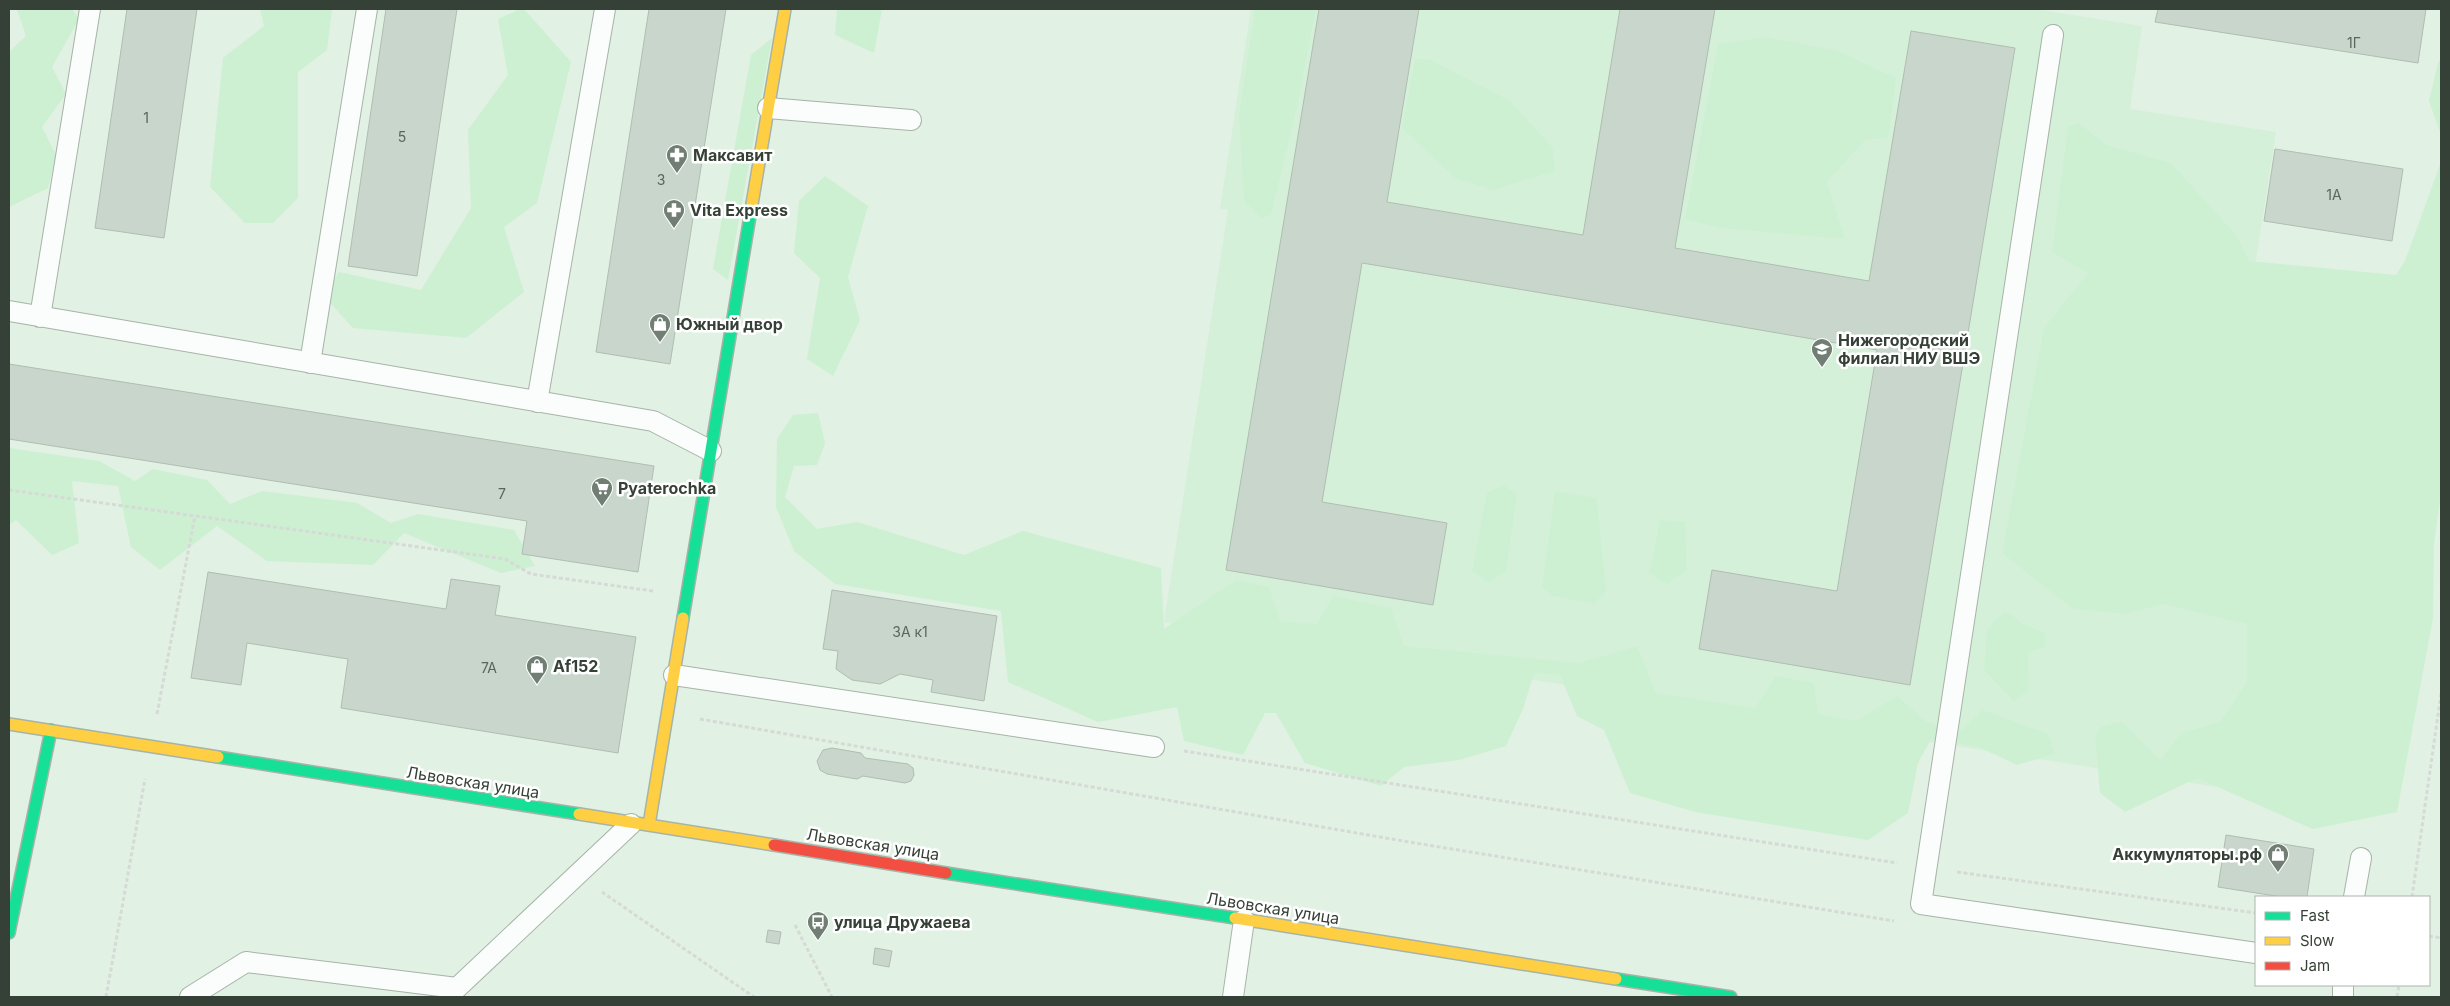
<svg xmlns="http://www.w3.org/2000/svg" width="2450" height="1006" font-family="Inter,sans-serif">
	<rect width="100%" height="100%" fill="#e1f1e3"/>
	<path fill="#d5f0d9" d="M 1251,9 L 2035,9 L 2142,26 L 2130,109 L 2276,132 L 2255,266 L 2383,813 L 1164,622 L 1228,210 L 1220,209 Z"/>
	<path fill="#cdf0d2" d="M 17,9 L 72,9 L 79,19 L 52,67 L 66,94 L 42,127 L 56,155 L 48,188 L 9,207 L 9,52 L 26,36 Z
		M 260,9 L 332,9 L 327,50 L 298,72 L 298,198 L 273,223 L 245,223 L 210,187 L 223,58 L 264,26 Z
		M 520,9 L 524,9 L 571,62 L 537,203 L 504,227 L 524,292 L 466,338 L 353,328 L 324,296 L 339,272 L 421,290 L 471,208 L 468,130 L 508,75 L 498,19 Z
		M 837,9 L 882,9 L 874,53 L 835,35 Z
		M 1255,9 L 1316,9 L 1296,111 L 1271,215 L 1261,218 L 1244,201 L 1239,115 Z
		M 1766,37 L 1838,51 L 1896,78 L 1888,138 L 1865,140 L 1827,182 L 1845,239 L 1719,228 L 1685,219 L 1718,44 Z
		M 772,38 L 728,280 L 713,269 L 751,55 Z
		M 2441,58 L 2441,135 L 2429,101 L 2438,63 Z
		M 1415,59 L 1429,59 L 1510,101 L 1553,148 L 1555,171 L 1493,190 L 1455,178 L 1402,128 Z
		M 2079,123 L 2106,145 L 2171,163 L 2237,236 L 2249,261 L 2396,275 L 2405,261 L 2441,162 L 2441,492 L 2434,544 L 2433,618 L 2397,812 L 2313,829 L 2197,778 L 2125,812 L 2100,793 L 2095,736 L 2102,726 L 2122,722 L 2160,760 L 2181,733 L 2220,722 L 2247,682 L 2247,624 L 2162,604 L 2127,614 L 2073,609 L 2002,553 L 2044,328 L 2088,273 L 2052,252 L 2068,126 Z
		M 825,176 L 868,206 L 848,277 L 860,320 L 833,376 L 807,359 L 820,278 L 794,253 L 799,201 Z
		M 818,413 L 825,443 L 817,465 L 794,466 L 785,497 L 817,529 L 857,522 L 964,555 L 1023,531 L 1161,568 L 1164,629 L 1236,580 L 1269,587 L 1280,621 L 1317,624 L 1333,596 L 1391,608 L 1404,646 L 1579,663 L 1637,646 L 1656,693 L 1755,708 L 1776,676 L 1814,683 L 1818,714 L 1856,721 L 1897,696 L 1927,722 L 1961,731 L 1983,710 L 2048,734 L 2055,754 L 2017,765 L 1979,747 L 1931,739 L 1918,763 L 1908,813 L 1868,840 L 1695,812 L 1630,793 L 1604,730 L 1577,716 L 1560,675 L 1534,673 L 1523,709 L 1506,746 L 1459,760 L 1404,767 L 1381,786 L 1305,763 L 1276,713 L 1265,713 L 1243,755 L 1184,741 L 1177,707 L 1098,722 L 1008,682 L 1001,611 L 835,584 L 794,551 L 776,507 L 777,439 L 793,415 Z
		M 9,448 L 99,461 L 135,481 L 153,469 L 207,480 L 230,504 L 262,491 L 357,503 L 391,523 L 418,514 L 514,530 L 535,566 L 501,573 L 404,533 L 373,565 L 267,561 L 217,526 L 160,570 L 131,547 L 118,486 L 72,481 L 79,543 L 52,555 L 16,520 L 9,525 Z
		M 1504,485 L 1517,495 L 1506,571 L 1489,582 L 1472,571 L 1487,493 Z
		M 1555,491 L 1597,498 L 1606,591 L 1594,604 L 1552,596 L 1542,587 Z
		M 1660,520 L 1685,522 L 1687,570 L 1667,584 L 1649,573 Z
		M 2004,612 L 2010,613 L 2021,623 L 2045,633 L 2045,647 L 2028,652 L 2029,689 L 2014,702 L 1984,670 L 1987,630 Z"/>
	<path fill="#c9d6cb" stroke="#b0bdb2" d="M 127,9 L 197,9 L 164,238 L 95,228 Z
		M 386,9 L 457,9 L 417,276 L 348,266 Z
		M 649,9 L 726,9 L 670,364 L 596,352 Z
		M 1319,9 L 1419,9 L 1387,202 L 1583,235 L 1620,9 L 1715,9 L 1675,248 L 1869,281 L 1911,31 L 2015,48 L 1910,685 L 1699,649 L 1712,570 L 1837,591 L 1877,350 L 1620,306 L 1362,263 L 1322,502 L 1447,523 L 1433,605 L 1226,570 Z
		M 2158,9 L 2426,9 L 2418,63 L 2155,22 Z
		M 2275,149 L 2403,169 L 2392,241 L 2264,221 Z
		M 9,364 L 654,466 L 638,572 L 522,554 L 527,521 L 9,439 Z
		M 208,572 L 446,609 L 451,579 L 500,586 L 495,615 L 636,637 L 618,753 L 341,708 L 348,659 L 247,643 L 241,685 L 191,678 Z
		M 832,590 L 997,616 L 984,701 L 931,692 L 933,680 L 900,674 L 880,684 L 852,680 L 836,669 L 838,651 L 823,649 Z
		M 832,748 L 861,753 L 865,758 L 908,764 L 913,768 L 914,775 L 911,781 L 905,783 L 863,776 L 857,779 L 827,774 L 820,770 L 817,761 L 823,750 Z
		M 2226,835 L 2314,849 L 2307,897 L 2282,897 L 2218,887 Z
		M 768,930 L 781,932 L 779,944 L 766,942 Z
		M 875,948 L 892,951 L 889,967 L 873,964 Z"/>
	<g fill="none" stroke-linecap="round" stroke-linejoin="round">
		<g stroke="#a7b3a8" stroke-width="22">
			<path id="lane" d="M 2053,35 L 1921,904 L 2256,953
				M 768,108 L 911,120
				M 9,311 L 653,421 L 711,451
				M 40,317 L 90,9
				M 310,363 L 367,9
				M 537,402 L 605,9
				M 674,675 L 1154,747
				M 2354,897 L 2361,858
				M 190,997 L 246,962 L 457,988 L 631,824
				M 1233,997 L 1244,920
				M 2343,997 L 2343,985"/>
		</g>
		<g stroke="#a7b3a8" stroke-width="14">
			<path id="fast" d="M 683,618 L 752,204
				M 218,757 L 579,814
				M 946,873 L 1235,918
				M 9,933 L 51,730
				M 1616,979 L 1731,997"/>
		</g>
		<g stroke="#a7b3a8" stroke-width="14">
			<path id="slow" d="M 752,204 L 785,9
				M 9,724 L 218,757
				M 579,814 L 774,845
				M 649,825 L 683,618
				M 1235,918 L 1616,979"/>
		</g>
		<g stroke="#a7b3a8" stroke-width="14">
			<path id="jam" d="M 774,845 L 946,873"/>
		</g>
		<path stroke="#d6dad6" stroke-width="3" stroke-dasharray="4 2.5" stroke-linecap="butt" d="M 9,490 L 505,559 L 531,574 L 653,591
			M 157,714 L 195,516
			M 700,719 L 1403,841 L 1894,921
			M 1184,751 L 1897,863
			M 1957,872 L 2256,913
			M 602,892 L 754,997
			M 2412,897 L 2441,694
			M 795,925 L 832,997
			M 2429,936 L 2441,938
			M 106,997 L 145,779
			M 2397,997 L 2399,985"/>
		<use href="#lane" stroke="#fafdfb" stroke-width="20"/>
		<use href="#fast" stroke="#16e098" stroke-width="11"/>
		<use href="#slow" stroke="#ffcf43" stroke-width="11"/>
		<use href="#jam" stroke="#f24e42" stroke-width="11"/>
	</g>
	<defs>
		<g id="pharmacy-pin" transform="scale(1.125)"><path d="M0 17L-7.5 6A9.5 9.5 0 1 1 7.5 6Z" fill="#717e73" stroke="#fff"/><path d="M-2-6h4v4h4v4h-4v4h-4v-4h-4v-4h4Z" fill="#fff"/></g>
		<g id="shop-pin" transform="scale(1.125)"><path d="M0 17L-7.5 6A9.5 9.5 0 1 1 7.5 6Z" fill="#717e73" stroke="#fff"/><path d="M-5-2.5h2.3a2.7 3.5 0 0 1 5.4 0H5L5.5 6h-11ZM-1.5-2.5h3a1.5 2.3 0 0 0-3 0Z" fill="#fff"/></g>
		<g id="university-pin" transform="scale(1.125)"><path d="M0 17L-7.5 6A9.5 9.5 0 1 1 7.5 6Z" fill="#717e73" stroke="#fff"/><path d="M0-5L7-2L0 1L-7-2ZM-4 1L0 2.5L4 1V4Q0 6-4 4Z" fill="#fff"/></g>
		<g id="supermarket-pin" transform="scale(1.125)"><path d="M0 17L-7.5 6A9.5 9.5 0 1 1 7.5 6Z" fill="#717e73" stroke="#fff"/><path d="M-6-5.5h2.5l.6 2H6L4.5 2H-2.5L-4.4-4H-6ZM-1.5 3.2a1.3 1.3 0 1 0 .1 0ZM3 3.2a1.3 1.3 0 1 0 .1 0Z" fill="#fff"/></g>
		<g id="bus-pin" transform="scale(1.125)"><path d="M0 17L-7.5 6A9.5 9.5 0 1 1 7.5 6Z" fill="#717e73" stroke="#fff"/><path d="M-5-6H5V4H4V6H2V4H-2V6H-4V4H-5ZM-3.5-4V0h7V-4ZM-3.5 1.2v1.5H-2V1.2ZM2 1.2v1.5H3.5V1.2Z" fill="#fff"/></g>
	</defs>
	<g fill-rule="evenodd">
		<use href="#pharmacy-pin" x="677" y="155"/>
		<use href="#pharmacy-pin" x="674" y="210"/>
		<use href="#shop-pin" x="660" y="324"/>
		<use href="#university-pin" x="1822" y="349"/>
		<use href="#supermarket-pin" x="602" y="488"/>
		<use href="#shop-pin" x="537" y="666"/>
		<use href="#shop-pin" x="2278" y="854"/>
		<use href="#bus-pin" x="818" y="922"/>
	</g>
	<g text-anchor="middle" stroke-width="5" stroke-linejoin="round" paint-order="stroke">
		<g font-size="14" fill="#5a665b">
			<text x="2354" y="48">1Г</text>
			<text x="146" y="123">1</text>
			<text x="402" y="142">5</text>
			<text x="661" y="185">3</text>
			<text x="2334" y="200">1А</text>
			<text x="502" y="499">7</text>
			<text x="910" y="637">3А к1</text>
			<text x="489" y="673">7А</text>
		</g>
		<g font-size="16" font-weight="bold" fill="#354036" stroke="#fff" text-anchor="start">
			<text x="693" y="161">Максавит</text>
			<text x="690" y="216">Vita Express</text>
			<text x="676" y="330">Южный двор</text>
			<text x="1838" y="346">Нижегородский<tspan x="1838" dy="18">филиал НИУ ВШЭ</tspan></text>
			<text x="618" y="494">Pyaterochka</text>
			<text x="553" y="672">Af152</text>
			<text x="2262" y="860" text-anchor="end">Аккумуляторы.рф</text>
			<text x="834" y="928">улица Дружаева</text>
		</g>
		<g font-size="16" fill="#354036" stroke="#fff">
			<text transform="translate(473 782) rotate(9)" y="6">Львовская улица</text>
			<text transform="translate(873 844) rotate(9)" y="6">Львовская улица</text>
			<text transform="translate(1273 908) rotate(9)" y="6">Львовская улица</text>
		</g>
	</g>
	<rect width="2450" height="1006" fill="none" stroke="#354036" stroke-width="20"/>
	<rect x="2255" y="896" width="175" height="90" fill="#ffffff" stroke="#aeb3af"/>
	<rect x="2265" y="912" width="25" height="8" fill="#16e098" stroke="#aeb3af"/>
	<text x="2300" y="921" font-size="15" fill="#354036">Fast</text>
	<rect x="2265" y="937" width="25" height="8" fill="#ffcf43" stroke="#aeb3af"/>
	<text x="2300" y="946" font-size="15" fill="#354036">Slow</text>
	<rect x="2265" y="962" width="25" height="8" fill="#f24e42" stroke="#aeb3af"/>
	<text x="2300" y="971" font-size="15" fill="#354036">Jam</text>
</svg>
